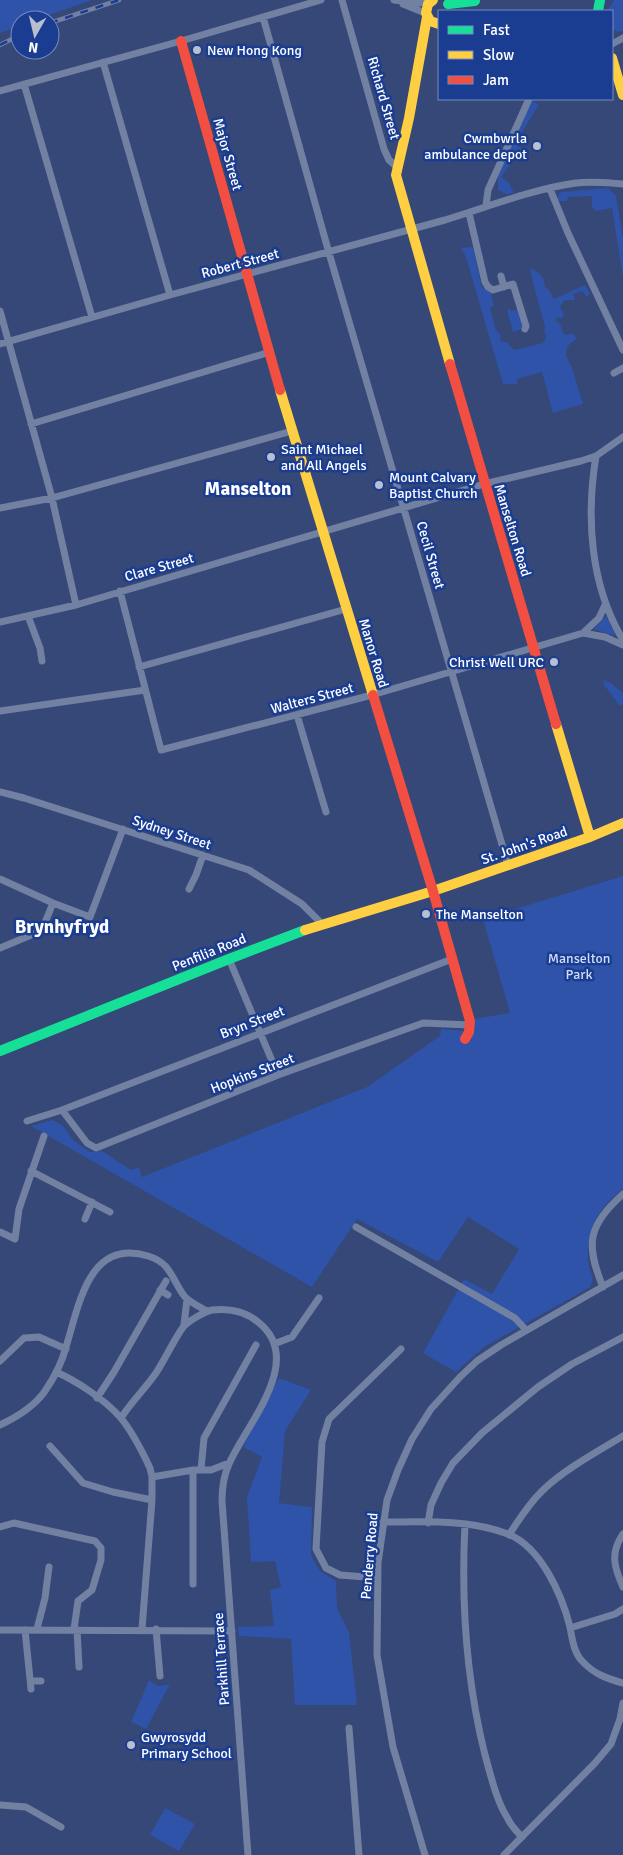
<svg xmlns="http://www.w3.org/2000/svg" width="623" height="1855" font-family="Signika,sans-serif">
	<rect width="100%" height="100%" fill="#354877"/>
	<path fill="#2e53a9" d="M 0,0 L 92,0 L 35,20 L 20,20 L 20,26 L 0,33 Z
		M 614,0 L 623,0 L 623,31 L 619,32 L 612,29 L 612,11 L 607,11 Z
		M 531,101 L 539,104 L 515,144 L 522,149 L 501,177 L 509,183 L 514,193 L 506,194 L 498,190 L 498,173 Z
		M 608,188 L 616,196 L 623,238 L 623,278 L 612,208 L 596,211 L 592,207 L 592,196 L 568,197 L 567,201 L 558,201 C 557,197 558,194 562,192 Z
		M 473,247 L 481,284 L 483,288 L 491,293 L 494,306 L 490,308 L 496,330 L 500,334 L 501,341 L 508,343 L 514,350 L 543,343 L 546,337 L 544,331 L 545,327 L 530,271 L 531,268 C 540,273 545,278 545,287 L 549,290 L 554,299 L 585,285 L 590,294 L 588,296 L 586,296 L 583,291 L 573,294 L 575,300 L 565,300 L 560,307 L 564,314 L 562,319 L 558,317 L 556,320 L 558,324 L 560,323 L 563,333 L 567,335 L 573,333 L 577,339 L 571,343 L 567,347 L 566,355 L 572,368 L 583,404 L 553,413 L 542,372 L 517,379 L 517,384 L 503,384 L 466,257 L 461,248 Z
		M 511,309 L 511,311 L 519,309 L 524,324 L 522,329 L 513,332 L 507,310 Z
		M 606,616 L 615,634 L 615,636 L 594,629 Z
		M 603,680 L 611,683 L 623,693 L 623,704 L 620,706 L 604,685 Z
		M 623,876 L 623,1189 C 601,1205 587,1227 588,1255 C 588,1264 589,1270 593,1278 L 590,1287 L 484,1347 L 456,1372 L 423,1353 L 464,1279 L 492,1294 L 519,1249 L 468,1217 L 438,1262 L 357,1219 L 312,1287 L 31,1126 L 52,1120 L 62,1125 L 74,1141 L 90,1152 L 102,1151 L 131,1170 L 139,1167 L 142,1177 L 367,1087 L 440,1036 L 441,1029 L 464,1031 L 464,1043 L 474,1019 L 510,1013 L 483,919 Z
		M 279,1378 L 311,1390 L 285,1431 L 279,1503 L 312,1507 L 311,1555 L 320,1571 L 336,1581 L 337,1608 L 349,1633 L 357,1705 L 295,1705 L 291,1639 L 239,1636 L 238,1627 L 274,1626 L 270,1590 L 281,1587 L 275,1561 L 251,1562 L 247,1497 L 262,1457 L 243,1447 Z
		M 149,1680 L 158,1686 L 170,1684 L 146,1729 L 131,1722 Z
		M 165,1808 L 195,1824 L 179,1851 L 150,1835 Z"/>
	<g fill="none" stroke-linecap="round" stroke-linejoin="round">
		<path stroke="#7281a2" stroke-width="7" d="M 342,0 L 384,149 L 389,160 L 397,167
			M 394,0 L 418,3 L 429,2
			M 403,4 L 425,13
			M 263,17 L 329,253 L 508,865
			M 612,44 L 623,38
			M 103,62 L 170,295
			M 24,84 L 92,317
			M 0,91 L 181,41 L 321,0
			M 550,189 L 568,233 L 623,350
			M 486,206 L 488,190 L 529,99
			M 469,213 L 485,282 L 488,287 L 493,290 L 513,284 L 526,326 L 525,329
			M 501,276 L 504,287
			M 0,311 L 52,498 L 76,605
			M 0,344 L 170,295 L 445,220 C 488,207 532,189 576,183 C 592,181 608,183 623,184
			M 614,373 L 623,368
			M 31,424 L 270,352
			M 596,456 C 586,517 590,585 623,640
			M 0,508 L 52,498 L 292,431
			M 120,591 L 161,750 L 372,695 L 583,633 L 605,637 L 623,645
			M 28,616 L 40,648 L 42,661
			M 0,622 L 76,605 L 484,484 L 581,461 L 596,456 L 623,437
			M 583,633 L 599,618 L 605,605
			M 139,667 L 346,609
			M 0,711 L 145,690
			M 297,715 L 326,812
			M 0,792 L 24,798 L 249,870 L 302,904 L 322,924
			M 0,879 L 53,903 L 90,917 L 123,829
			M 189,889 L 196,875 L 203,855
			M 0,948 L 36,933 L 44,925 L 53,903
			M 229,959 L 278,1075
			M 62,1110 L 87,1143 L 96,1148 L 278,1075 L 423,1023 L 470,1025
			M 27,1121 L 62,1110 L 452,959
			M 31,1171 L 110,1212
			M 85,1219 L 92,1202
			M 356,1227 L 515,1318 L 526,1330
			M 0,1232 L 15,1239 L 19,1209 L 44,1136
			M 603,1287 C 585,1244 588,1225 623,1194
			M 160,1290 L 168,1295
			M 184,1325 L 187,1299
			M 274,1344 L 292,1337 L 319,1298
			M 0,1361 L 24,1338 L 39,1337 L 66,1349
			M 56,1372 C 77,1381 105,1400 120,1417 C 131,1430 143,1453 150,1468 L 152,1477 L 152,1500 L 142,1629
			M 97,1398 L 114,1372 L 166,1281
			M 121,1418 C 131,1402 145,1389 156,1373 C 163,1363 179,1330 185,1325 C 192,1319 204,1312 212,1310 C 229,1308 245,1311 258,1322 C 307,1360 245,1426 229,1464 C 223,1477 222,1488 222,1501 L 248,1855
			M 0,1425 C 17,1417 34,1407 45,1391 C 54,1378 62,1362 66,1347 C 79,1306 88,1238 148,1256 C 172,1263 172,1281 185,1297 C 191,1303 200,1307 207,1311
			M 50,1446 L 83,1483 L 113,1492 L 152,1500
			M 201,1469 L 204,1438 L 256,1345
			M 152,1477 L 193,1470 L 211,1470 L 229,1463
			M 383,1522 C 425,1522 469,1519 508,1534 C 541,1547 562,1595 570,1627 C 572,1638 574,1654 583,1662 C 594,1674 608,1679 623,1683
			M 428,1523 L 431,1505 L 441,1483 L 453,1463 L 482,1433 L 538,1387 L 572,1364 L 623,1337
			M 465,1524 C 461,1601 466,1679 485,1755 C 491,1776 496,1800 508,1819 C 511,1826 517,1832 522,1837
			M 0,1527 L 14,1523 L 95,1541 L 101,1548 L 101,1560 L 92,1590 L 78,1601 L 74,1629
			M 623,1534 C 610,1553 614,1567 623,1587
			M 509,1535 C 519,1519 529,1504 542,1491 C 562,1471 598,1451 623,1436
			M 378,1578 L 340,1575 L 326,1568 L 316,1549 L 322,1442 L 329,1419 L 401,1349
			M 193,1584 L 193,1470
			M 570,1628 L 615,1614 L 623,1609
			M 37,1629 L 45,1598 L 49,1567
			M 156,1629 L 160,1676
			M 0,1630 L 232,1631
			M 25,1630 L 31,1689
			M 77,1630 L 79,1667
			M 31,1681 L 41,1681
			M 349,1728 L 359,1855
			M 0,1805 L 26,1807 L 61,1827
			M 425,1855 L 393,1747 L 377,1655 L 378,1563 L 387,1500 L 398,1470 L 412,1439 L 431,1409 L 460,1377 L 477,1361 L 501,1345 L 623,1275
			M 504,1855 L 595,1763 L 611,1744 L 620,1719 L 623,1703"/>
		<path stroke="#16e098" stroke-width="10" d="M 448,4 L 475,1
			M 598,11 L 600,0
			M 0,1051 L 229,959 L 305,930"/>
		<path stroke="#ffcf43" stroke-width="10" d="M 433,0 L 428,4 L 426,13 L 430,21 L 439,24
			M 427,17 L 409,118 L 396,175 L 450,364
			M 612,58 L 623,95
			M 280,390 L 373,695
			M 556,724 L 590,837
			M 305,930 L 433,891 L 590,837 L 623,823"/>
		<path stroke="#f24e42" stroke-width="10" d="M 181,41 L 280,390
			M 450,364 L 556,724
			M 373,695 L 433,891 L 470,1021 L 469,1032 L 465,1039"/>
		<g stroke="#7281a2" stroke-width="4.5">
			<path id="rail" d="M 50,23 L 119,0
				M 0,45 L 20,35"/>
		</g>
		<use href="#rail" stroke="#1a3d92" stroke-width="2.5" stroke-dasharray="8" stroke-linecap="butt"/>
	</g>
	<g fill="#b8bfcf" stroke="#1a3d92" stroke-width="2">
		<circle cx="197" cy="50" r="5"/>
		<circle cx="537" cy="146" r="5"/>
		<circle cx="271" cy="457" r="5"/>
		<circle cx="379" cy="485" r="5"/>
		<circle cx="554" cy="662" r="5"/>
		<circle cx="426" cy="914" r="5"/>
		<circle cx="131" cy="1745" r="5"/>
	</g>
	<g text-anchor="middle" stroke-width="5" stroke-linejoin="round" paint-order="stroke">
		<g font-size="14" fill="#fff" stroke="#1a3d92" text-anchor="start">
			<text x="207" y="55">New Hong Kong</text>
			<text x="527" y="143" text-anchor="end">Cwmbwrla<tspan x="527" dy="16">ambulance depot</tspan></text>
			<text x="281" y="454">Saint Michael<tspan x="281" dy="16">and All Angels</tspan></text>
			<text x="389" y="482">Mount Calvary<tspan x="389" dy="16">Baptist Church</tspan></text>
			<text x="544" y="667" text-anchor="end">Christ Well URC</text>
			<text x="436" y="919">The Manselton</text>
			<text x="141" y="1742">Gwyrosydd<tspan x="141" dy="16">Primary School</tspan></text>
		</g>
		<g font-size="14" fill="#fff" stroke="#1a3d92">
			<text transform="translate(384 98) rotate(74)" y="5">Richard Street</text>
			<text transform="translate(228 154) rotate(74)" y="5">Major Street</text>
			<text transform="translate(240 263) rotate(-15)" y="5">Robert Street</text>
			<text transform="translate(513 530) rotate(73)" y="5">Manselton Road</text>
			<text transform="translate(431 555) rotate(74)" y="5">Cecil Street</text>
			<text transform="translate(159 567) rotate(-16)" y="5">Clare Street</text>
			<text transform="translate(374 653) rotate(73)" y="5">Manor Road</text>
			<text transform="translate(312 698) rotate(-15)" y="5">Walters Street</text>
			<text transform="translate(172 832) rotate(18)" y="5">Sydney Street</text>
			<text transform="translate(524 845) rotate(-19)" y="5">St. John's Road</text>
			<text transform="translate(209 952) rotate(-22)" y="5">Penfilia Road</text>
			<text transform="translate(252 1022) rotate(-21)" y="5">Bryn Street</text>
			<text transform="translate(252 1073) rotate(-21)" y="5">Hopkins Street</text>
			<text transform="translate(369 1556) rotate(-85)" y="5">Penderry Road</text>
			<text transform="translate(221 1659) rotate(-94)" y="5">Parkhill Terrace</text>
		</g>
		<g font-size="14" fill="#d0ddfb" stroke="#1a3d92">
			<text x="579" y="963">Manselton<tspan x="579" dy="16">Park</tspan></text>
		</g>
		<g font-size="19" font-weight="bold" fill="#fff" stroke="#1a3d92">
			<text x="248" y="495">Manselton</text>
			<text x="62" y="933">Brynhyfryd</text>
		</g>
	</g>
	<rect x="438" y="10" width="175" height="90" fill="#1a3d92" stroke="#768bbe"/>
	<rect x="448" y="26" width="25" height="8" fill="#16e098" stroke="#768bbe"/>
	<text x="483" y="35" font-size="15" fill="#ffffff">Fast</text>
	<rect x="448" y="51" width="25" height="8" fill="#ffcf43" stroke="#768bbe"/>
	<text x="483" y="60" font-size="15" fill="#ffffff">Slow</text>
	<rect x="448" y="76" width="25" height="8" fill="#f24e42" stroke="#768bbe"/>
	<text x="483" y="85" font-size="15" fill="#ffffff">Jam</text>
	<g transform="translate(35 35) rotate(188)"><circle r="24" fill="#1a3d92" stroke="#768bbe"/>
	<path d="M0-4L9 19L0 12L-9 19Z" fill="#b8bfcf"/>
	<text y="-8" font-size="14" font-weight="bold" text-anchor="middle" fill="#ffffff">N</text>
	</g>
</svg>
